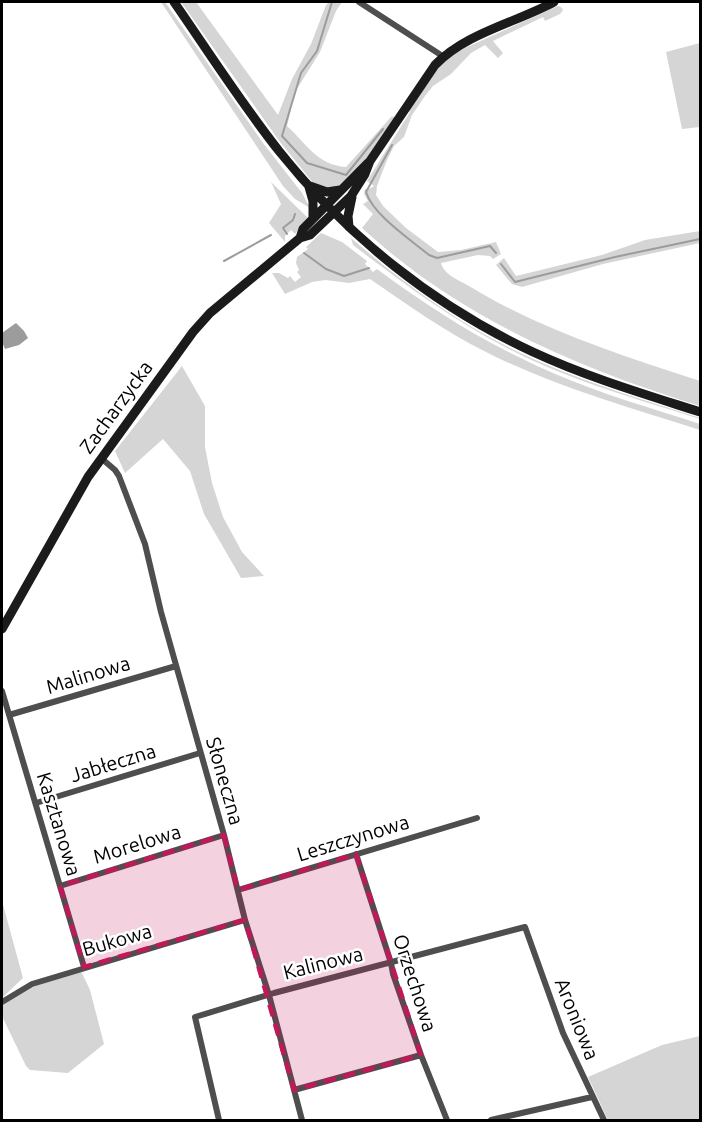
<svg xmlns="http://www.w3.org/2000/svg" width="702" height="1122" font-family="Ubuntu,sans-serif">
	<rect width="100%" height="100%" fill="#fff"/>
	<path fill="#d5d5d5" d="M 161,2 L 165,2 L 263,143 L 302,193 L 310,208 L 295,199 L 283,186 Z
		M 181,2 L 196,2 L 278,115 L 292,79 L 311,44 L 326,5 L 329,2 L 342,2 L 336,11 L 320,52 L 295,92 L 287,126 C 306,143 317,165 346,167 L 392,116 L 395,118 L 367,159 L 341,187 L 334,190 L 314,184 L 280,142 Z
		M 558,6 L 561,7 L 563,10 L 560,14 L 545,21 L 543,17 L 493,41 L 503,53 L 498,58 L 485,45 L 471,53 L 451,74 L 433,86 L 425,96 L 412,115 L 404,137 L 394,146 L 387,160 L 377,186 L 376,195 L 383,206 L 406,228 L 438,252 L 461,250 L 496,242 L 501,254 L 493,259 L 490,256 L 478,255 L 441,263 C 444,275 459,280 469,286 C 541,330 621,355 700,381 L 700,406 C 575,367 460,318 362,228 L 373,214 L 363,204 L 368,201 L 364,194 L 365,189 L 369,189 L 374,186 L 367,181 L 410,112 L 408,110 L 433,74 L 448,58 L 465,48 Z
		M 700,43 L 700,127 L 682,129 L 666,52 Z
		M 271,182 L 308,218 L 295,234 L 291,230 L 285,236 L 285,242 L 269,223 L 281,204 Z
		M 700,231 L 700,243 L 603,264 L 522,287 L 512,284 L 496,265 L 504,258 L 516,276 L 602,255 L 645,240 Z
		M 321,233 L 342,242 L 367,261 L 365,264 L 373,272 L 377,269 C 432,310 490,346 553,373 C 601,394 651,408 700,424 L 700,430 C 628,407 553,386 486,352 C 444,331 408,305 370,279 L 349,283 L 326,280 L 312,282 L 285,294 L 272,273 L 279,273 L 288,278 L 290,276 L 295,282 L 301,277 L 297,272 L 299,270 L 296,263 L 297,257 L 308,249 L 306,247 Z
		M 351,238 C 410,289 473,334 545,364 C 596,386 648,401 700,418 L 700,419 C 637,399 572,381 513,351 C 455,322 404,284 353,245 Z
		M 182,366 L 205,406 L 205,447 L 212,483 L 223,517 L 242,552 L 264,576 L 241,578 L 204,514 L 190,471 L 163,439 L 125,473 L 115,451 Z
		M 2,901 L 23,978 L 3,997 L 2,992 Z
		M 81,971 L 90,990 L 104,1044 L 68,1073 L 30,1070 L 26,1066 L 2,1016 L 2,1004 L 37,985 Z
		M 700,1036 L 700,1120 L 608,1120 L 588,1077 L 662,1045 Z"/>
	<path fill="#9c9c9c" d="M 16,323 L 24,331 L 28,338 L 19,345 L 5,349 L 2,342 L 2,333 Z"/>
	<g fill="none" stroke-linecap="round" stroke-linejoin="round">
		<path stroke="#9c9c9c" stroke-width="2" d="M 332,2 L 317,51 L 301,73 L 282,136 L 307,163 L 346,175 L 383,129
			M 392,145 L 366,192 C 373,215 411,240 429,255 L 437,258 L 490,246 L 496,253
			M 287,234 L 283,228 L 293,220 L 295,214
			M 304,253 L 326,269 L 344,276 L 369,268
			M 224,261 L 271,235
			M 501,264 L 515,282 L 615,257 L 700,239"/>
		<path stroke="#4e4e4e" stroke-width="6" d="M 359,2 L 444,57
			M 101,458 L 115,470 L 119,476 L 145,544 L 161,612 L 224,835 L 245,920 L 269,995 L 302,1120
			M 2,691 L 84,967
			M 9,715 L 176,666
			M 36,803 L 200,753
			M 356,854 L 391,963 L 393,974 L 421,1055 L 447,1120
			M 60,886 L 224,835
			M 238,890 L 477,818
			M 2,1002 L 32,984 L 245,920
			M 294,1090 L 421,1055
			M 219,1120 L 195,1017 L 274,993 L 525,927 L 563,1033 L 604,1120
			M 491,1120 L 592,1097"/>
		<path stroke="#1b1b1b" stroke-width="9" d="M 174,2 C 208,51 241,103 279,151 C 347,236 434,306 533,352 C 587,377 644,394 700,412
			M 310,186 L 327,192 L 340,190
			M 309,187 L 313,201 L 313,218
			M 349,227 L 348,216 L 352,197
			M 300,238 L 303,229 L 368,163
			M 2,629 L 88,477 L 193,332 L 210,313 L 300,238 L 310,235 L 351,196 L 365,174 L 370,161 L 435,65 C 466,33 515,23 554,2"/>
	</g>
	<path fill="#c2185b" fill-opacity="0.2" stroke="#c2185b" stroke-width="4.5" stroke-dasharray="12 8" stroke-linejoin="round" d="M 224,835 L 238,890 L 356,854 L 421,1055 L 294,1090 L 245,920 L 84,967 L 60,886 Z"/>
	<g text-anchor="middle" stroke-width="5" stroke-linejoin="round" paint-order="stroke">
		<g font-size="20" fill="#000" stroke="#fff">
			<text transform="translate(116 407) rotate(-54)" y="7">Zacharzycka</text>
			<text transform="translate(88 675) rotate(-17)" y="7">Malinowa</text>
			<text transform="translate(113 763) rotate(-17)" y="7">Jabłeczna</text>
			<text transform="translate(225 781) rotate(74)" y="7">Słoneczna</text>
			<text transform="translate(59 824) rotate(73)" y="7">Kasztanowa</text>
			<text transform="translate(353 838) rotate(-17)" y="7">Leszczynowa</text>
			<text transform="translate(137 844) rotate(-17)" y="7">Morelowa</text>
			<text transform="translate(117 940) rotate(-16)" y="7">Bukowa</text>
			<text transform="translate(323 963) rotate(-14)" y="7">Kalinowa</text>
			<text transform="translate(415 983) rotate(72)" y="7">Orzechowa</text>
			<text transform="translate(577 1019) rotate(68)" y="7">Aroniowa</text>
		</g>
	</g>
	<rect width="702" height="1122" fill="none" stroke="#000000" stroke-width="6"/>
</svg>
